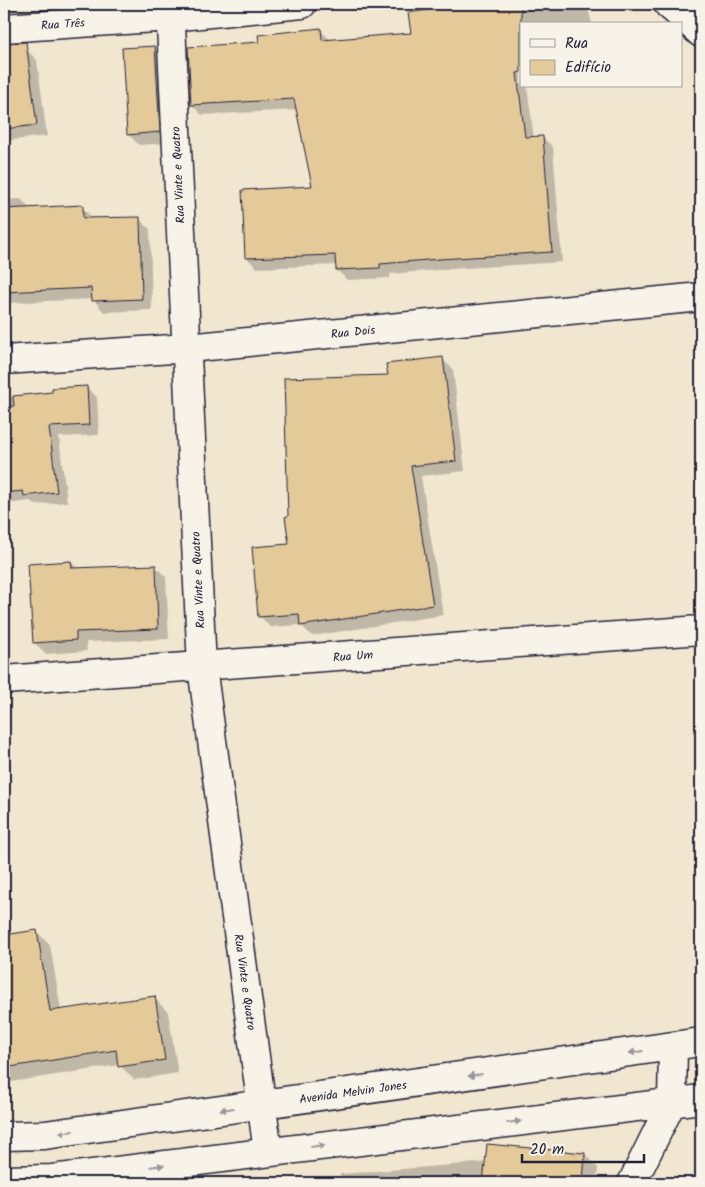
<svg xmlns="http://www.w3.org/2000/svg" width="705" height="1187" font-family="Kalam,sans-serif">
	<rect width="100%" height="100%" fill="#f1e6d0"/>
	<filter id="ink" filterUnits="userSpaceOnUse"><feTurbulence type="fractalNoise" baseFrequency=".02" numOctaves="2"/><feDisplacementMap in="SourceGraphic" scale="10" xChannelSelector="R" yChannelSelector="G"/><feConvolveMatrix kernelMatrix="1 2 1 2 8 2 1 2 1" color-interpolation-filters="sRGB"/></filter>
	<g filter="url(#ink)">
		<path fill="#0003" d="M 475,4 L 587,4 L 592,24 L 521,24 L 521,86 L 527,86 L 534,138 L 542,137 L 553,147 L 562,262 L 451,269 L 390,274 L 390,278 L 347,280 L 337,270 L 337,265 L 257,268 L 246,257 L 313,187 L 297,110 L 202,115 L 192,105 L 261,44 L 320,30 L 331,40 L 412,34 L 410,14 Z
			M 154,48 L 166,59 L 171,143 L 139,145 L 128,134 Z
			M 26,49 L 37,60 L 47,136 L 4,141 L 4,51 Z
			M 21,199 L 30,209 L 82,207 L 93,219 L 139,219 L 150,229 L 152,310 L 104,312 L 93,299 L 4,303 L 4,200 Z
			M 442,359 L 453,369 L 465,471 L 421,476 L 443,615 L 312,636 L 301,625 L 270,627 L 260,616 L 290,546 L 289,517 L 389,376 Z
			M 86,387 L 97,397 L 99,435 L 59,437 L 67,502 L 35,505 L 31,501 L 4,504 L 4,398 L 53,393 Z
			M 71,562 L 78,569 L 155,566 L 166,577 L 169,639 L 86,642 L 87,651 L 45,654 L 35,643 Z
			M 36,931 L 50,945 L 61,1010 L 154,998 L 168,1012 L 178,1073 L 134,1080 L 120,1065 L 4,1083 L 4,936 Z
			M 585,1154 L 598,1168 L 597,1183 L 340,1183 L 340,1174 Z"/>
		<path fill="#e4c999" stroke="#22223b" d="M 465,4 L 521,4 L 521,72 L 517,73 L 525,137 L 543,136 L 552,252 L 440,259 L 380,264 L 380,268 L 336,270 L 335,255 L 245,258 L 242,190 L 312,186 L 294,99 L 191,105 L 188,47 L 259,42 L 258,35 L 321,28 L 322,40 L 411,33 L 408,13 Z
			M 26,42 L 37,125 L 4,129 L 4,43 Z
			M 155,46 L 160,132 L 127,135 L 122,48 Z
			M 83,205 L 83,218 L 140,217 L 142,299 L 92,301 L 91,288 L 4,292 L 4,209 Z
			M 443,357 L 456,461 L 411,466 L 433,605 L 300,626 L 299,614 L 258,617 L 252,547 L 289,544 L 285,517 L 288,516 L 284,378 L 388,375 L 386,364 Z
			M 87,386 L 89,425 L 49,427 L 57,492 L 24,496 L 23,491 L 4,493 L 4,407 L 14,406 L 13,396 L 52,392 L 52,388 Z
			M 71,561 L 72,568 L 156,565 L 158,629 L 76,632 L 76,640 L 33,643 L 28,564 Z
			M 37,930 L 50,1011 L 155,996 L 165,1060 L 118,1067 L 116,1050 L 4,1068 L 4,935 Z
			M 487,1144 L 585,1153 L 583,1183 L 483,1183 Z"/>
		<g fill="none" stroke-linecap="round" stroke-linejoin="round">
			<g stroke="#22223b" stroke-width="31">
				<path id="street" d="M 170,4 L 202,667 L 268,1152
					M 4,28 L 170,17 L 302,4
					M 4,360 L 188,348 L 701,297
					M 4,680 L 701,630"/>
			</g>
			<g stroke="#22223b" stroke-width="31">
				<path id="secondary" d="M 668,4 L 701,33
					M 4,1136 L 45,1135 L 701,1042
					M 4,1180 L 52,1179 L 701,1099
					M 632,1183 L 672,1102 L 673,1047"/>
			</g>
			<use href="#street" stroke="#f7f3e8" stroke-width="28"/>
			<use href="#secondary" stroke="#f7f3e8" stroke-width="28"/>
		</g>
		<defs><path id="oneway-solid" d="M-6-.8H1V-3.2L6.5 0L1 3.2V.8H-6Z" transform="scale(1.25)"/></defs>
		<g fill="#97959a">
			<use href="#oneway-solid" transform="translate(636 1052) rotate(172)"/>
			<use href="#oneway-solid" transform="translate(475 1075) rotate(172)"/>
			<use href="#oneway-solid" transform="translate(227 1109) rotate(172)"/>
			<use href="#oneway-solid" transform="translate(514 1122) rotate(-7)"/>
			<use href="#oneway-solid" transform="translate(66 1132) rotate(172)"/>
			<use href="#oneway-solid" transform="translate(318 1146) rotate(-7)"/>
			<use href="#oneway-solid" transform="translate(157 1166) rotate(-7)"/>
		</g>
	</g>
	<g text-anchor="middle" stroke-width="5" stroke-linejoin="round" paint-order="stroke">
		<g font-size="12" fill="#22223b" stroke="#f7f3e8">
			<text transform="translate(63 24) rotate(-4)" y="4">Rua Três</text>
			<text transform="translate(178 175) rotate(-93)" y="4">Rua Vinte e Quatro</text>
			<text transform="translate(353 332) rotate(-6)" y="4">Rua Dois</text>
			<text transform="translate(198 580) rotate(-93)" y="4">Rua Vinte e Quatro</text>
			<text transform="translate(353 656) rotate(-4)" y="4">Rua Um</text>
			<text transform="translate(245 982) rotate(82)" y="4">Rua Vinte e Quatro</text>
			<text transform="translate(353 1092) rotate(-8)" y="4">Avenida Melvin Jones</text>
		</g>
	</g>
	<rect width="705" height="1187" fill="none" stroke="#f7f3e8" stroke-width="20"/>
	<rect x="10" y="10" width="685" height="1167" fill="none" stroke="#22223b" stroke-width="2" filter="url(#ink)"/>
	<rect x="520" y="22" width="162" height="65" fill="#f7f3e8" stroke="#a29fa3"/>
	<rect x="530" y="39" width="25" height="8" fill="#f7f3e8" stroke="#a29fa3"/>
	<text x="565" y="48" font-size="15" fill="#22223b">Rua</text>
	<rect x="530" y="60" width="25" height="15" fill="#e4c999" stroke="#a29fa3"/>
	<text x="565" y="72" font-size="15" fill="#22223b">Edifício</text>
	<path d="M522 1154v8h122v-8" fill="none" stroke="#22223b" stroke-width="2.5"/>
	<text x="530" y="1154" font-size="15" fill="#22223b" stroke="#f7f3e8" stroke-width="4" paint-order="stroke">20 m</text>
</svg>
